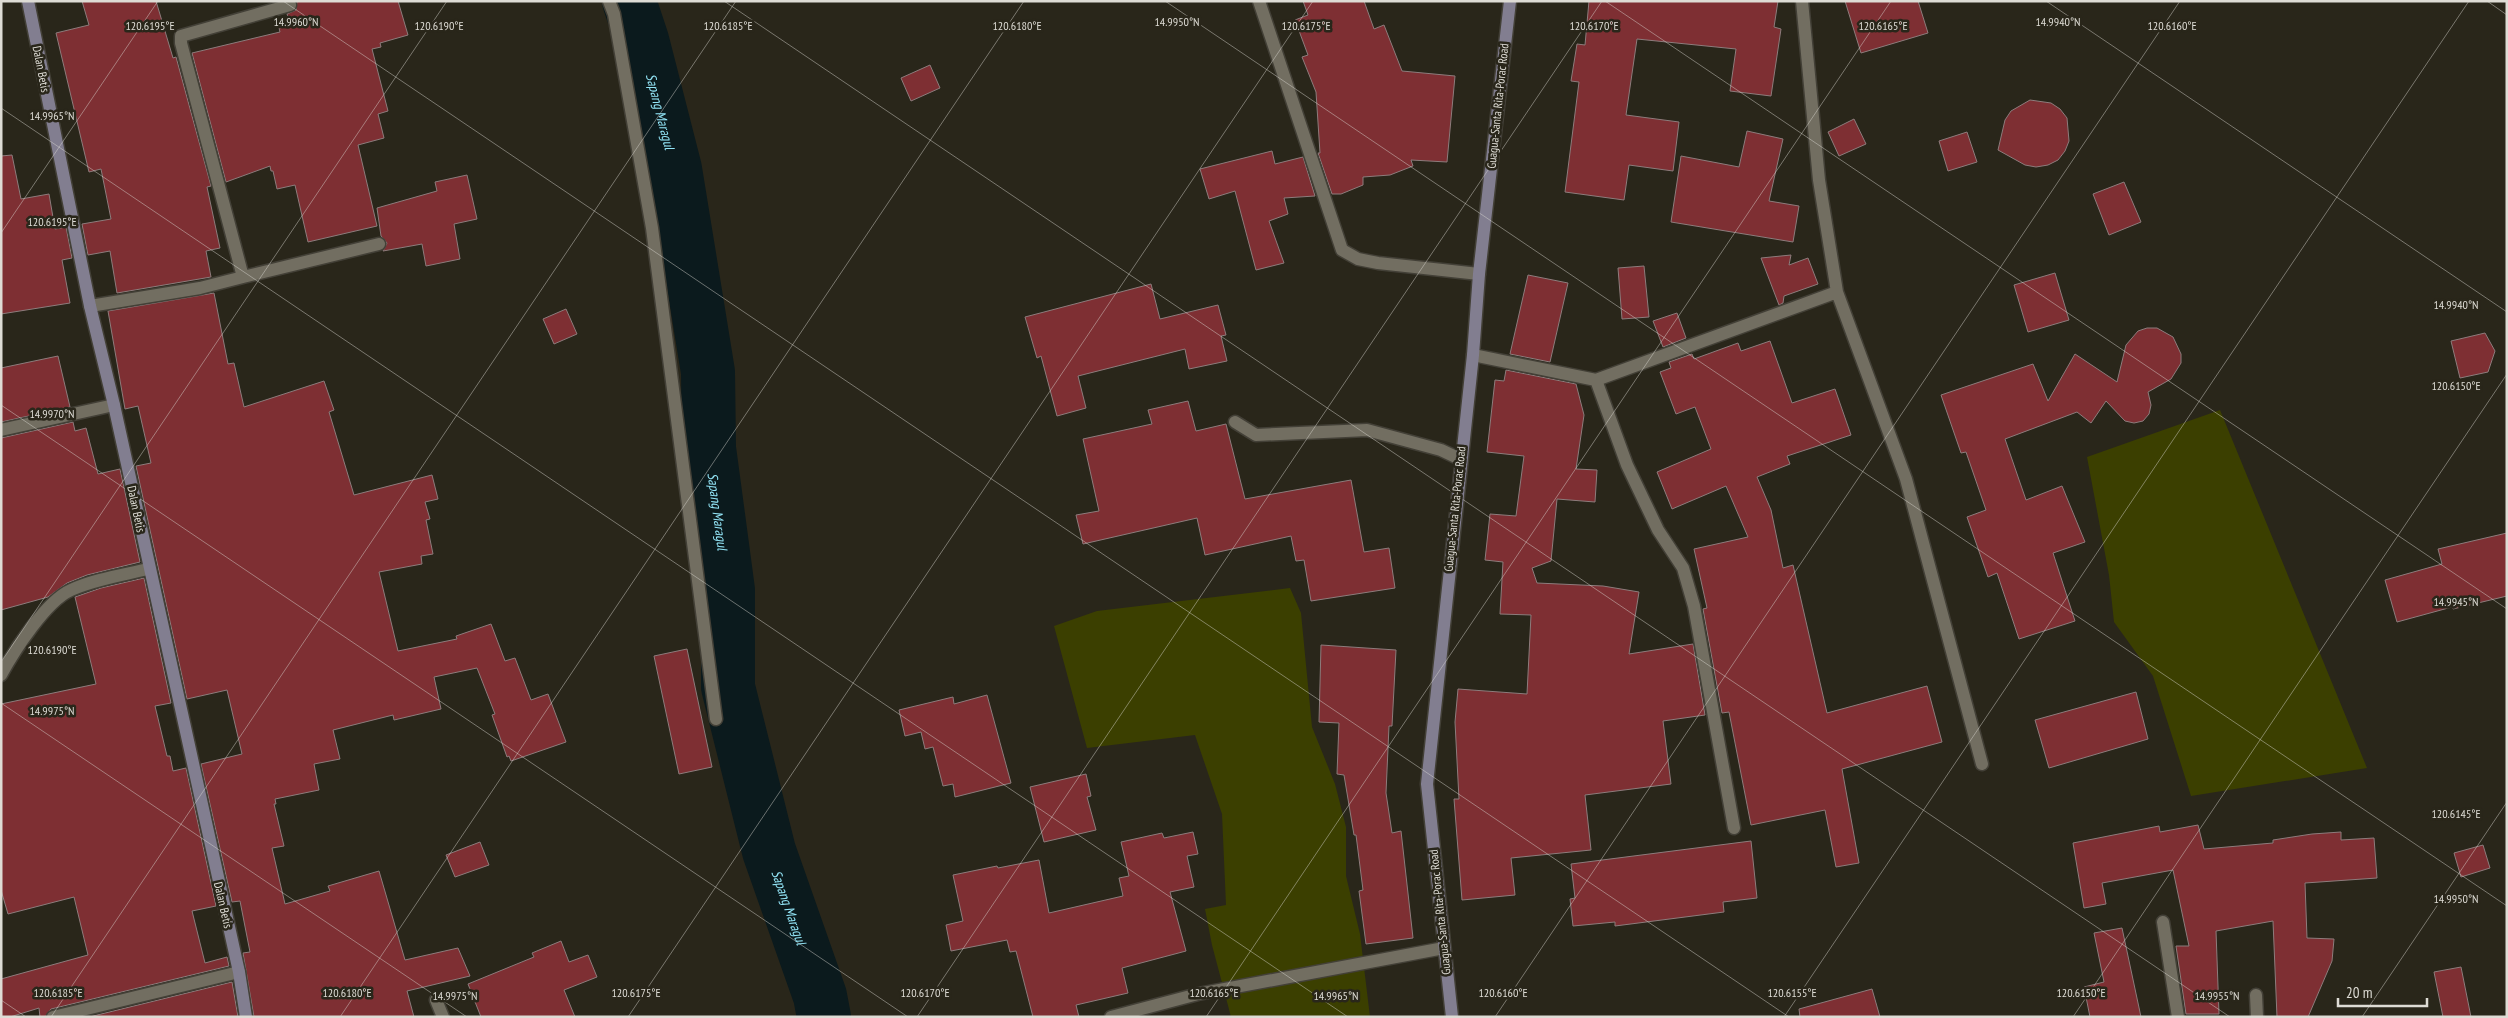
<svg xmlns="http://www.w3.org/2000/svg" width="2508" height="1018" font-family="'PT Sans Narrow',sans-serif">
	<rect width="100%" height="100%" fill="#29261a"/>
	<path fill="#3b3f00" d="M 2220,410 L 2367,768 L 2191,796 L 2153,676 L 2114,622 L 2109,575 L 2087,457 Z
		M 1290,588 L 1301,613 L 1312,727 L 1335,784 L 1346,827 L 1346,876 L 1360,934 L 1370,1017 L 1231,1017 L 1212,945 L 1205,909 L 1226,905 L 1222,814 L 1195,735 L 1087,748 L 1054,626 L 1097,611 Z"/>
	<g fill="none" stroke-linecap="round" stroke-linejoin="round">
		<path stroke="#0b1a1d" stroke-width="54" id="s1" d="M 629,1 L 642,40 L 675,169 L 708,372 L 709,448 L 728,590 L 728,687 L 769,851 L 820,996 L 824,1017"/>
	</g>
	<path fill="#7e2f33" stroke="#8d7c7c" d="M 82,1 L 156,1 L 173,58 L 176,57 L 211,186 L 207,187 L 220,248 L 206,251 L 211,277 L 117,293 L 110,251 L 88,255 L 82,224 L 111,219 L 101,169 L 89,172 L 56,33 L 89,25 Z
		M 297,1 L 398,1 L 408,35 L 380,43 L 381,47 L 372,49 L 388,111 L 378,114 L 384,138 L 358,145 L 377,226 L 308,242 L 295,185 L 277,189 L 273,171 L 271,171 L 270,166 L 226,182 L 192,53 L 280,32 L 279,28 L 291,25 L 287,14 L 296,10 Z
		M 1303,1 L 1364,1 L 1374,29 L 1384,25 L 1402,71 L 1455,76 L 1447,162 L 1411,160 L 1413,166 L 1390,175 L 1363,177 L 1363,185 L 1341,194 L 1332,194 L 1318,153 L 1320,153 L 1316,92 L 1302,57 L 1308,55 L 1295,20 L 1308,15 Z
		M 1589,1 L 1778,1 L 1774,27 L 1781,29 L 1771,96 L 1730,91 L 1736,49 L 1637,39 L 1626,115 L 1679,122 L 1673,171 L 1629,165 L 1624,200 L 1565,192 L 1579,82 L 1571,81 L 1577,44 L 1585,45 Z
		M 1845,1 L 1918,1 L 1928,33 L 1861,53 Z
		M 930,65 L 940,88 L 911,101 L 901,78 Z
		M 2030,100 L 2051,103 L 2060,109 L 2067,118 L 2069,141 L 2065,151 L 2058,160 L 2048,165 L 2036,167 L 2025,165 L 1998,150 L 2005,120 L 2011,111 Z
		M 1854,119 L 1866,144 L 1839,156 L 1828,132 Z
		M 1747,131 L 1783,139 L 1769,201 L 1799,206 L 1793,242 L 1671,222 L 1681,156 L 1739,167 Z
		M 1967,132 L 1977,162 L 1948,171 L 1939,141 Z
		M 1272,151 L 1275,164 L 1303,157 L 1315,196 L 1284,198 L 1288,214 L 1269,221 L 1284,263 L 1256,270 L 1235,191 L 1209,199 L 1200,169 Z
		M 12,155 L 21,199 L 49,194 L 55,229 L 66,227 L 72,258 L 62,260 L 70,303 L 1,314 L 1,156 Z
		M 467,175 L 477,219 L 454,224 L 460,259 L 426,266 L 422,244 L 383,251 L 387,243 L 381,236 L 377,208 L 437,191 L 435,182 Z
		M 2124,182 L 2141,222 L 2109,235 L 2093,194 Z
		M 1791,255 L 1789,265 L 1808,258 L 1818,284 L 1784,296 L 1783,303 L 1779,305 L 1761,258 Z
		M 1644,266 L 1649,317 L 1622,319 L 1618,268 Z
		M 2055,273 L 2069,320 L 2028,332 L 2014,285 Z
		M 1528,275 L 1568,283 L 1550,362 L 1510,354 Z
		M 1151,284 L 1160,319 L 1218,305 L 1226,335 L 1221,336 L 1227,361 L 1189,369 L 1185,349 L 1078,376 L 1086,408 L 1057,416 L 1041,356 L 1037,358 L 1025,317 Z
		M 214,293 L 228,364 L 234,363 L 244,407 L 324,381 L 334,410 L 329,412 L 354,495 L 432,475 L 438,499 L 425,502 L 430,519 L 426,520 L 433,554 L 421,556 L 422,564 L 379,572 L 398,651 L 457,639 L 456,636 L 491,624 L 505,661 L 515,658 L 531,700 L 548,694 L 566,742 L 511,761 L 509,756 L 507,757 L 492,715 L 495,714 L 477,668 L 434,677 L 441,709 L 394,720 L 393,715 L 333,730 L 340,759 L 314,764 L 319,790 L 275,799 L 276,804 L 274,804 L 284,846 L 272,848 L 285,904 L 330,891 L 328,886 L 379,871 L 405,960 L 458,948 L 470,976 L 407,991 L 414,1017 L 254,1017 L 243,953 L 250,952 L 240,901 L 232,902 L 201,764 L 242,754 L 227,690 L 187,699 L 136,466 L 151,463 L 138,406 L 125,409 L 108,311 Z
		M 566,309 L 577,334 L 554,344 L 543,319 Z
		M 1677,313 L 1686,338 L 1663,347 L 1653,321 Z
		M 2147,328 L 2157,328 L 2173,337 L 2181,354 L 2181,363 L 2171,379 L 2148,392 L 2151,405 L 2149,414 L 2143,421 L 2134,423 L 2125,421 L 2106,401 L 2091,423 L 2077,412 L 2005,439 L 2026,500 L 2062,486 L 2085,542 L 2053,553 L 2075,621 L 2019,639 L 1997,573 L 1988,577 L 1967,517 L 1986,510 L 1966,452 L 1961,453 L 1941,395 L 2033,364 L 2048,401 L 2075,354 L 2117,382 L 2126,345 L 2138,331 Z
		M 2485,333 L 2495,351 L 2488,372 L 2460,378 L 2451,341 Z
		M 1770,341 L 1792,403 L 1835,389 L 1851,435 L 1787,456 L 1790,464 L 1757,477 L 1771,510 L 1783,568 L 1793,565 L 1827,713 L 1927,686 L 1942,742 L 1842,769 L 1859,863 L 1836,867 L 1825,810 L 1751,825 L 1729,712 L 1722,713 L 1703,609 L 1707,608 L 1694,549 L 1748,537 L 1726,486 L 1672,509 L 1657,472 L 1711,449 L 1695,407 L 1676,414 L 1660,372 L 1671,368 L 1669,362 L 1692,354 L 1694,359 L 1738,343 L 1741,351 Z
		M 58,356 L 70,407 L 1,422 L 1,368 Z
		M 1506,370 L 1576,384 L 1584,415 L 1576,469 L 1597,470 L 1595,502 L 1557,499 L 1551,561 L 1532,568 L 1537,583 L 1603,586 L 1639,592 L 1629,654 L 1693,644 L 1705,715 L 1663,721 L 1671,784 L 1585,795 L 1591,850 L 1511,858 L 1515,895 L 1462,900 L 1454,799 L 1459,799 L 1455,722 L 1458,689 L 1527,694 L 1531,615 L 1500,614 L 1503,562 L 1485,560 L 1490,514 L 1516,516 L 1524,456 L 1487,452 L 1495,380 L 1504,381 Z
		M 1188,401 L 1196,431 L 1226,424 L 1245,499 L 1351,480 L 1364,552 L 1389,548 L 1395,588 L 1311,601 L 1304,560 L 1296,561 L 1291,536 L 1205,555 L 1197,518 L 1083,544 L 1076,515 L 1099,511 L 1083,439 L 1152,424 L 1148,410 Z
		M 73,422 L 75,431 L 86,428 L 98,474 L 120,469 L 140,562 L 87,575 L 67,583 L 48,597 L 1,610 L 1,438 Z
		M 2507,533 L 2507,596 L 2453,609 L 2452,607 L 2397,622 L 2385,580 L 2442,564 L 2438,549 Z
		M 144,578 L 171,703 L 155,706 L 167,756 L 170,756 L 173,771 L 186,768 L 216,906 L 192,911 L 205,963 L 227,957 L 229,966 L 51,1009 L 45,1017 L 40,1017 L 39,1008 L 10,1017 L 1,1017 L 1,979 L 88,955 L 74,897 L 8,914 L 1,890 L 1,704 L 96,684 L 75,597 L 101,588 Z
		M 1321,645 L 1396,650 L 1392,726 L 1389,726 L 1386,793 L 1392,833 L 1401,831 L 1413,938 L 1366,944 L 1359,891 L 1363,890 L 1356,835 L 1354,835 L 1344,775 L 1337,774 L 1339,723 L 1319,722 Z
		M 687,649 L 712,767 L 679,774 L 654,656 Z
		M 2136,692 L 2148,739 L 2049,768 L 2035,720 Z
		M 987,695 L 1011,783 L 955,797 L 953,784 L 943,786 L 933,747 L 925,749 L 921,732 L 905,736 L 899,710 L 953,697 L 954,704 Z
		M 1086,774 L 1091,796 L 1087,797 L 1096,830 L 1044,842 L 1030,787 Z
		M 2198,825 L 2204,849 L 2273,843 L 2273,840 L 2312,834 L 2341,832 L 2341,840 L 2374,838 L 2377,878 L 2305,883 L 2307,938 L 2334,939 L 2332,961 L 2308,1017 L 2277,1017 L 2273,921 L 2216,931 L 2219,1014 L 2186,1014 L 2176,946 L 2189,946 L 2173,870 L 2102,883 L 2106,904 L 2084,908 L 2073,843 L 2159,826 L 2160,832 Z
		M 1193,832 L 1198,854 L 1187,856 L 1194,887 L 1170,892 L 1186,951 L 1122,968 L 1128,993 L 1076,1005 L 1079,1017 L 1033,1017 L 1016,951 L 1010,952 L 1007,940 L 951,951 L 946,925 L 963,921 L 953,875 L 997,866 L 998,868 L 1039,860 L 1049,913 L 1123,896 L 1119,878 L 1129,876 L 1121,842 L 1162,833 L 1164,838 Z
		M 1751,841 L 1757,898 L 1723,902 L 1724,912 L 1615,926 L 1615,922 L 1573,926 L 1570,899 L 1575,898 L 1571,864 Z
		M 480,842 L 489,865 L 455,877 L 446,855 Z
		M 2483,845 L 2490,868 L 2461,877 L 2454,853 Z
		M 2122,928 L 2141,1017 L 2090,1017 L 2084,987 L 2104,982 L 2094,933 Z
		M 561,941 L 569,962 L 588,955 L 597,977 L 564,990 L 575,1017 L 481,1017 L 468,984 L 534,957 L 532,953 Z
		M 2461,967 L 2471,1017 L 2443,1017 L 2434,972 Z
		M 232,982 L 238,1017 L 89,1017 Z
		M 1872,989 L 1880,1017 L 1800,1017 L 1799,1009 Z"/>
	<g fill="none" stroke-linecap="round" stroke-linejoin="round">
		<g stroke="#434037" stroke-width="15">
			<path id="street" d="M 609,1 L 614,14 L 652,228 L 716,719
				M 1259,1 L 1342,250 L 1358,259 L 1378,263 L 1479,274
				M 1802,1 L 1819,180 L 1837,292 L 1906,479 L 1982,764
				M 243,277 L 379,244
				M 90,306 L 200,288 L 243,277 L 181,43 L 181,36 L 290,5
				M 1473,355 L 1596,380 L 1837,292
				M 1596,380 L 1627,465 L 1658,530 L 1683,568 L 1694,606 L 1734,828
				M 1235,422 L 1256,435 L 1367,430 L 1441,450 L 1460,459
				M 1,430 L 114,405
				M 1,675 C 14,651 46,601 71,590 C 95,579 123,575 148,569
				M 2163,922 L 2178,1017
				M 2256,995 L 2257,1017
				M 436,1000 L 443,1017
				M 53,1017 L 239,972
				M 1111,1017 L 1198,994 L 1444,948"/>
		</g>
		<g stroke="#434037" stroke-width="15">
			<path id="secondary" d="M 28,1 L 90,306 L 114,405 L 239,972 L 246,1017
				M 1452,1017 L 1427,784 L 1473,355 L 1479,274 L 1510,1"/>
		</g>
		<use href="#street" stroke="#726e61" stroke-width="12"/>
		<use href="#secondary" stroke="#827e90" stroke-width="12"/>
	</g>
	<path fill="none" stroke="#dedcd5" stroke-width="1" stroke-opacity="0.45" d="M 283,1 L 1789,1017M 724,1 L 2230,1017M 1165,1 L 2507,906M 1605,1 L 2507,609M 2046,1 L 2507,312M 2487,1 L 2507,15M 1,108 L 1348,1017M 1,233 L 158,1M 1,405 L 908,1017M 1,662 L 447,1M 1,703 L 467,1017M 1,1000 L 26,1017M 51,1017 L 736,1M 340,1017 L 1024,1M 628,1017 L 1313,1M 917,1017 L 1602,1M 1206,1017 L 1891,1M 1495,1017 L 2180,1M 1784,1017 L 2469,1M 2073,1017 L 2507,374M 2362,1017 L 2507,802"/>
	<g text-anchor="middle" stroke-width="5" stroke-linejoin="round" paint-order="stroke">
		<g font-size="12" fill="#dedcd5" stroke="#29261a">
			<text transform="translate(41 69) rotate(79)" y="4">Dalan Betis</text>
			<text transform="translate(1498 106) rotate(-84)" y="4">Guagua-Santa Rita-Porac Road</text>
			<text transform="translate(136 509) rotate(78)" y="4">Dalan Betis</text>
			<text transform="translate(1455 509) rotate(-84)" y="4">Guagua-Santa Rita-Porac Road</text>
			<text transform="translate(223 905) rotate(77)" y="4">Dalan Betis</text>
			<text transform="translate(1440 912) rotate(-96)" y="4">Guagua-Santa Rita-Porac Road</text>
		</g>
		<g font-size="14" font-style="italic" fill="#93e5f7" stroke="#29261a">
			<text dy="5" stroke="none"><textPath href="#s1" startOffset="115">Sapang Maragul</textPath></text>
			<text dy="5" stroke="none"><textPath href="#s1" startOffset="520">Sapang Maragul</textPath></text>
			<text dy="5" stroke="none"><textPath href="#s1" startOffset="925">Sapang Maragul</textPath></text>
		</g>
	</g>
	<g font-size="12" text-anchor="middle" fill="#dedcd5" stroke="#29261a" stroke-width="5" stroke-linejoin="round" paint-order="stroke">
		<text x="296" y="26">14.9960°N</text>
		<text x="1177" y="26">14.9950°N</text>
		<text x="2058" y="26">14.9940°N</text>
		<text x="150" y="30">120.6195°E</text>
		<text x="439" y="30">120.6190°E</text>
		<text x="728" y="30">120.6185°E</text>
		<text x="1017" y="30">120.6180°E</text>
		<text x="1306" y="30">120.6175°E</text>
		<text x="1594" y="30">120.6170°E</text>
		<text x="1883" y="30">120.6165°E</text>
		<text x="2172" y="30">120.6160°E</text>
		<text x="52" y="120">14.9965°N</text>
		<text x="52" y="226">120.6195°E</text>
		<text x="2456" y="309">14.9940°N</text>
		<text x="2456" y="390">120.6150°E</text>
		<text x="52" y="418">14.9970°N</text>
		<text x="2456" y="606">14.9945°N</text>
		<text x="52" y="654">120.6190°E</text>
		<text x="52" y="715">14.9975°N</text>
		<text x="2456" y="818">120.6145°E</text>
		<text x="2456" y="903">14.9950°N</text>
		<text x="58" y="997">120.6185°E</text>
		<text x="347" y="997">120.6180°E</text>
		<text x="636" y="997">120.6175°E</text>
		<text x="925" y="997">120.6170°E</text>
		<text x="1214" y="997">120.6165°E</text>
		<text x="1503" y="997">120.6160°E</text>
		<text x="1792" y="997">120.6155°E</text>
		<text x="2081" y="997">120.6150°E</text>
		<text x="455" y="1000">14.9975°N</text>
		<text x="1336" y="1000">14.9965°N</text>
		<text x="2217" y="1000">14.9955°N</text>
	</g>
	<rect width="2508" height="1018" fill="none" stroke="#dedcd5" stroke-width="5"/>
	<path d="M2338 998v8h89v-8" fill="none" stroke="#dedcd5" stroke-width="2.5"/>
	<text x="2346" y="998" font-size="15" fill="#dedcd5" stroke="#29261a" stroke-width="4" paint-order="stroke">20 m</text>
</svg>
